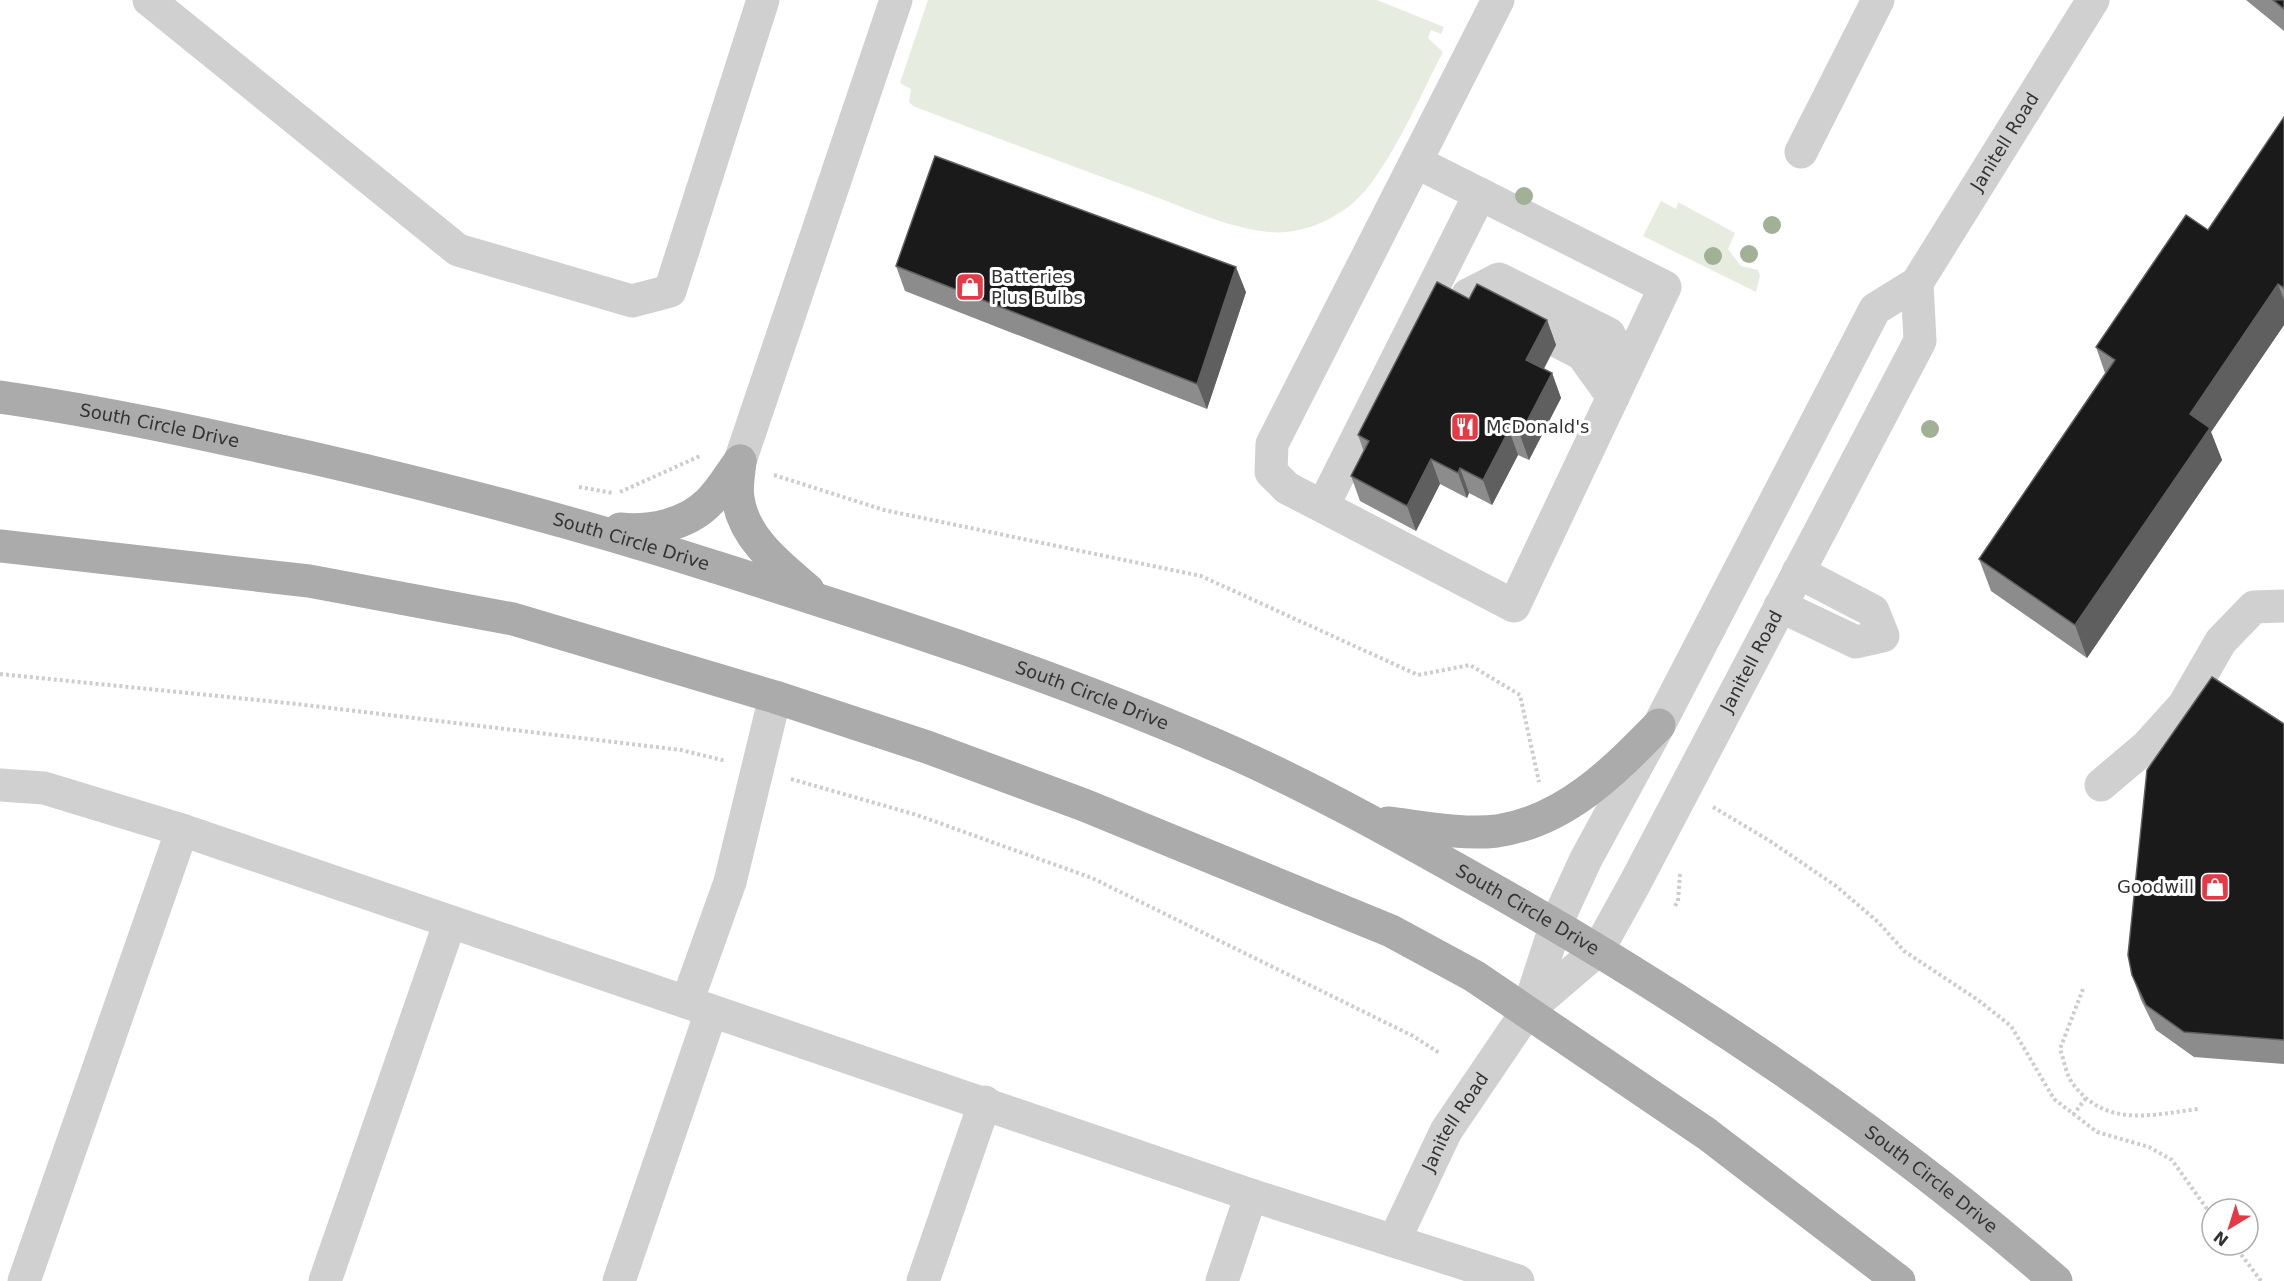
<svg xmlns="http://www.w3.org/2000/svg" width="2284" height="1281" font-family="'DejaVu Sans',sans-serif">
	<rect width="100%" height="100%" fill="#fff"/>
	<path fill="#e6ecdf" d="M 928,0 L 1377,0 L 1444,27 L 1441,34 L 1431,30 L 1428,38 L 1443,52 C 1421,94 1387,174 1353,203 C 1330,222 1299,235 1269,232 C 1228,228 1186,208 1148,194 C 1069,165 991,136 913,106 L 909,102 L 911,89 L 900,83 Z
		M 1661,201 L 1676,209 L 1678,202 L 1735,233 L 1728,249 L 1741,266 L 1758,270 L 1760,276 L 1756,292 L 1643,236 Z"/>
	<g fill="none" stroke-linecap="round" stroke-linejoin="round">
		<path stroke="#cdcdcd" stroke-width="4" stroke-dasharray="3 3" stroke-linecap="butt" d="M 774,475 L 884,510 L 1201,576 L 1418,675 L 1470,665 L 1520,695 L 1539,782
			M 579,487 L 613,493
			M 620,492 L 700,456
			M 0,674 L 297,704 L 681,750 L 726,761
			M 791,779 L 917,815 L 1092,878 L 1413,1036 L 1441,1054
			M 1713,807 L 1770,841 L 1836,886 L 1878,922 L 1904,951 L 1978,1000 L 2011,1026 L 2054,1099 L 2097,1132 L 2149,1147 L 2172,1160 L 2212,1216
			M 1675,906 L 1678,901 L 1680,874
			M 2083,989 L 2060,1049 C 2064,1060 2066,1075 2073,1084 C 2106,1128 2151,1115 2198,1109
			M 2073,1115 L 2086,1098
			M 2234,1245 L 2261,1281"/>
		<g stroke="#d0d0d0" stroke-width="33">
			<path d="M 149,0 L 458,250 L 632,301 L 670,291 L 763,0"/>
			<path d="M 1801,152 L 1878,0"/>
			<path d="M 1416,162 L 1665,287 L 1514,606 L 1287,488 L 1271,472 L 1272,444 L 1498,0"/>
			<path d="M 1468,295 L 1499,279 L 1609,334 L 1626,369"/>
			<path d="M 1446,337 L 1468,295 L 1582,354 L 1613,397"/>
			<path d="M 740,461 L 896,0"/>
			<path d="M 1323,506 L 1480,194"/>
			<path d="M 1780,606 L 1856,642 L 1883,636 L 1873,611 L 1798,572"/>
			<path d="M 0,785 L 44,788 L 182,830 L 1251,1195 L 1518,1281"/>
			<path d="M 2101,785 L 2147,746 L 2184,705 L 2221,641 L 2254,607 L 2284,606"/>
			<path d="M 687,1002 L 730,882 L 775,697"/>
			<path id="s1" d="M 1528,1010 L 1556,924 L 1586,859 L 1659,725 L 1875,309 L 1917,283 L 2093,0"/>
			<path id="s2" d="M 1394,1241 L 1446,1131 L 1528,1010 L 1598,950 L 1634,885 L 1920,341 L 1917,283"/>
			<path d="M 24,1281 L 182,830"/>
			<path d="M 325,1281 L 450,922"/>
			<path d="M 619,1281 L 711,1012"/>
			<path d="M 923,1281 L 985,1102"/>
			<path d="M 1222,1281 L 1251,1195"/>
		</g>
		<g stroke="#ababab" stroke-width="33">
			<path id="s3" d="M 0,397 C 105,412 209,435 313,458 C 447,489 578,523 709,565 C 879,619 1050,673 1213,744 C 1311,786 1404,839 1496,891 C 1695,1004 1884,1131 2056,1281"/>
			<path d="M 740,461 C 739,473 736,487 738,498 C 743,538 780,566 808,590"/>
			<path d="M 620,529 C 649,532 686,525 708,503 C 721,491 730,474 740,461"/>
			<path d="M 0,546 L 309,581 L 513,619 L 775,697 L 927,747 L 1084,805 L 1391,931 L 1474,976 L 1707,1134 L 1899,1281"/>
			<path d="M 1388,823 C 1422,827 1462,835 1497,831 C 1565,821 1613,772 1659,725"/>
		</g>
	</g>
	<g fill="#a2b095">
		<circle cx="1524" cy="196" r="9"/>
		<circle cx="1772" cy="225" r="9"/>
		<circle cx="1749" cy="254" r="9"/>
		<circle cx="1713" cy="256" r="9"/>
		<circle cx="1930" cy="429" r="9"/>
	</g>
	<path fill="#8c8c8c" d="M 2246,0 L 2284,0 L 2284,31 Z
		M 2284,117 L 2284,325 L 2211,432 L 2222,460 L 2087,658 L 1991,591 L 1979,559 L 2105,373 L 2096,347 L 2208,230 Z
		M 896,266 L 1246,292 L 1207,409 L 905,291 Z
		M 1469,299 L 1547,320 L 1556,345 L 1544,369 L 1552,373 L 1561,398 L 1529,460 L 1518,455 L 1492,505 L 1469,493 L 1467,498 L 1440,484 L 1416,531 L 1360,501 L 1351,476 L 1364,452 L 1358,435 Z
		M 2284,724 L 2284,1064 L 2194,1057 L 2156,1030 L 2141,1000 L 2132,975 Z"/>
	<path fill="#5f5f5f" d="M 1236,267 L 1246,292 L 1207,409 L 1197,384 Z
		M 2278,284 L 2284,300 L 2284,325 L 2211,432 L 2222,460 L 2087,658 L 2075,625 L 2190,414 Z
		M 1547,320 L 1556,345 L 1535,385 L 1526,360 Z
		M 1552,373 L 1561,398 L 1529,460 L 1520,435 Z
		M 1509,430 L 1518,455 L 1492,505 L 1483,480 Z
		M 1431,459 L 1440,484 L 1416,531 L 1407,506 Z
		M 1460,468 L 1469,493 L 1467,498 L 1458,473 Z"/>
	<path fill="#1a1a1a" stroke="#5f5f5f" stroke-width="1.5" d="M 2273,0 L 2284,0 L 2284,9 Z
		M 2284,117 L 2284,288 L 2278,284 L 2190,414 L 2210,428 L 2075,625 L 1979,559 L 2115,360 L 2096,347 L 2186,215 L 2208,230 Z
		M 935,156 L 1236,267 L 1197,384 L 896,266 Z
		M 1437,282 L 1469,299 L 1477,284 L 1547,320 L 1526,360 L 1552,373 L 1520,435 L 1509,430 L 1483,480 L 1460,468 L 1458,473 L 1431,459 L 1407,506 L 1351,476 L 1369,441 L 1358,435 Z
		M 2212,677 L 2284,724 L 2284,1040 L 2184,1032 L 2146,1005 L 2132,975 L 2128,955 L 2147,770 Z"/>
	<defs>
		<g id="shop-square" transform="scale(1.5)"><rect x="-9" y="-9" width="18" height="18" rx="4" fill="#e63946" stroke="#fff"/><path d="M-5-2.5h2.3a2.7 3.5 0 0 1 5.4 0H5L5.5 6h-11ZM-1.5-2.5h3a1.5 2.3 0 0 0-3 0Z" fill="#fff"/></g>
		<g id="restaurant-square" transform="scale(1.5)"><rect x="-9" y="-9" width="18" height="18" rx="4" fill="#e63946" stroke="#fff"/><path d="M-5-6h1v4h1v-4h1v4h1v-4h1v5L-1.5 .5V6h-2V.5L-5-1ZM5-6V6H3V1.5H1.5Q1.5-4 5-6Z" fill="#fff"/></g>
	</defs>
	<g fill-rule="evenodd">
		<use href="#shop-square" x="970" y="287"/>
		<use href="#restaurant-square" x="1465" y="427"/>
		<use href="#shop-square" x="2215" y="887"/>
	</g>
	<g text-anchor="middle" stroke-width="6" stroke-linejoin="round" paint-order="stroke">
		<g font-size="18" fill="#333" stroke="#fff">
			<text dy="6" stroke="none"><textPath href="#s1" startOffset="999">Janitell Road</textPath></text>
			<text dy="6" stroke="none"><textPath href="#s3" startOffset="162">South Circle Drive</textPath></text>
			<text dy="6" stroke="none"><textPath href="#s3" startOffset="648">South Circle Drive</textPath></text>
			<text dy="6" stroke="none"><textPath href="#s2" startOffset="687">Janitell Road</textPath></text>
			<text dy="6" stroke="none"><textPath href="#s3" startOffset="1134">South Circle Drive</textPath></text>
			<text dy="6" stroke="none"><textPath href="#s3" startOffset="1620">South Circle Drive</textPath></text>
			<text dy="6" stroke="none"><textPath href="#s2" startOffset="134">Janitell Road</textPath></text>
			<text dy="6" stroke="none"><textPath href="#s3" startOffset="2106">South Circle Drive</textPath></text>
		</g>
		<g font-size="18" fill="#333" stroke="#fff" text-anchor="start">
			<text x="991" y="283">Batteries<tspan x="991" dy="21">Plus Bulbs</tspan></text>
			<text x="1486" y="433">McDonald's</text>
			<text x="2194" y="893" text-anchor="end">Goodwill</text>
		</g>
	</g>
	<g transform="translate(2230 1227) rotate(218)"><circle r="28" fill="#ffffff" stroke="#adadad" stroke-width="1.5"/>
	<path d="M0-4.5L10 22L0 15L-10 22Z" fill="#e63946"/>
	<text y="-9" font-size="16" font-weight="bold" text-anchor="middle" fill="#333333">N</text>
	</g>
</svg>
